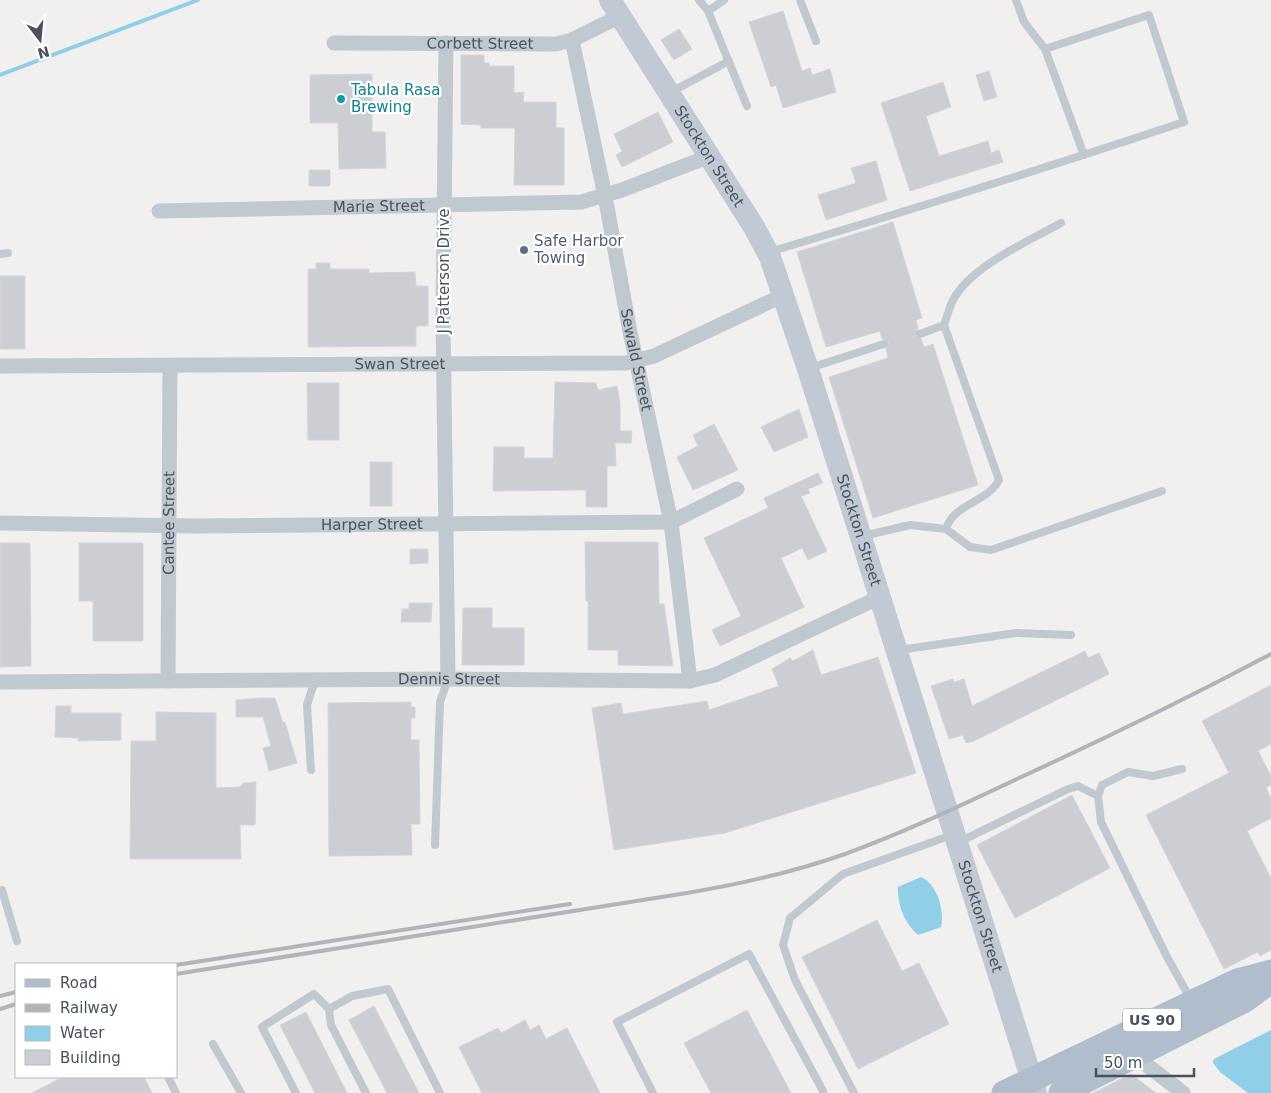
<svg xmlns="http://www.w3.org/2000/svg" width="1271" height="1093" font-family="'DejaVu Sans',sans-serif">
	<rect width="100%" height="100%" fill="#f2efef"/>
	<path fill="#90cfe7" d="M 921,877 C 937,884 945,910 941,927 L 918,935 C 905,924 897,905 898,887 Z
		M 1271,1030 L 1271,1093 L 1248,1093 L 1220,1072 L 1213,1063 L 1214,1059 Z"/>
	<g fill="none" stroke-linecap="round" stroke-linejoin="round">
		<path stroke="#90cfe7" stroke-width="4" d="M 0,75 L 198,0"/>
	</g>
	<path fill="#ccced4" stroke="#d4d5da" d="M 783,11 L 802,71 L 810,68 L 812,75 L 830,69 L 836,92 L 783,108 L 776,85 L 771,87 L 749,22 Z
		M 679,29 L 692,49 L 674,60 L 661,40 Z
		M 461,55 L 484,55 L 484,63 L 489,63 L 489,66 L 514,66 L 514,93 L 524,92 L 523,102 L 556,102 L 556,128 L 564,128 L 564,185 L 514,185 L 515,128 L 481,128 L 481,125 L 461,124 Z
		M 989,71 L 997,97 L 984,101 L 976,75 Z
		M 372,74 L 372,132 L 385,132 L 386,168 L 339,169 L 338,123 L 310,123 L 310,75 Z
		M 943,82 L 951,107 L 926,116 L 939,156 L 988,141 L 991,153 L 999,150 L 1003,162 L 910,191 L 881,103 Z
		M 658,112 L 673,142 L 622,167 L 616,155 L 622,151 L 614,134 Z
		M 876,161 L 887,200 L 826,220 L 818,195 L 856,183 L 851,168 Z
		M 309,170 L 330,170 L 330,186 L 309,186 Z
		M 893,222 L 922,318 L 916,320 L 918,329 L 915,336 L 921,339 L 924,347 L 933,344 L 978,485 L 873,518 L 829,377 L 888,358 L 886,349 L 889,343 L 882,339 L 880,331 L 826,347 L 797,252 Z
		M 316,263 L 330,263 L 330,269 L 369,269 L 369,273 L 415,272 L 416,286 L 428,286 L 428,326 L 416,326 L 416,346 L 308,347 L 308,269 L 316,269 Z
		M 0,276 L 25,276 L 25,349 L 0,349 Z
		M 555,382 L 596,383 L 598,390 L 617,386 L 620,404 L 620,431 L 632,431 L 631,443 L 615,443 L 616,466 L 607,466 L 607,507 L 586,507 L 586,490 L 493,491 L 494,447 L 524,447 L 524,458 L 553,458 Z
		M 307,383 L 339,383 L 339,440 L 308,440 Z
		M 799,409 L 808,437 L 774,452 L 761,427 Z
		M 714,424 L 738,470 L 693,490 L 677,457 L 698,446 L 693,435 Z
		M 370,462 L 392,462 L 392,506 L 370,506 Z
		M 818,473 L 823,483 L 808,489 L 810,493 L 801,496 L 827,551 L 808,560 L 802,548 L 781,558 L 804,607 L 720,646 L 712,630 L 741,616 L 704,538 L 768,508 L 764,498 Z
		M 585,542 L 658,542 L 659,604 L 664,604 L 673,666 L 618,665 L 618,650 L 588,650 L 588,601 L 586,601 Z
		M 0,543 L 30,543 L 31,666 L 0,667 Z
		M 79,543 L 143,543 L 143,641 L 93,641 L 93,601 L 79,601 Z
		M 410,549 L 428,549 L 428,563 L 410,564 Z
		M 409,603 L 432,603 L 431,622 L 401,622 L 402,609 L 409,609 Z
		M 463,608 L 492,608 L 492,628 L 524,628 L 524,665 L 462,665 Z
		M 813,650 L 821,675 L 878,657 L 916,773 L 725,833 L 614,850 L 592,708 L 621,703 L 623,714 L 707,701 L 709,710 L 779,686 L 772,669 L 790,658 L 793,661 Z
		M 1085,651 L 1088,658 L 1099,653 L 1109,674 L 974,741 L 966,743 L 963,735 L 949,739 L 931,686 L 953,679 L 954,682 L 964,679 L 972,706 Z
		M 1271,685 L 1271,744 L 1258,751 L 1271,776 L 1271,785 L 1266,788 L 1271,798 L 1271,818 L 1247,831 L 1271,878 L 1271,950 L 1260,956 L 1258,952 L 1224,969 L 1146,815 L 1229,773 L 1202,721 Z
		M 260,698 L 275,698 L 283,723 L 285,722 L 297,763 L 269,771 L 263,748 L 271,746 L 263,717 L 236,717 L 236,700 Z
		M 411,702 L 411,707 L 415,707 L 415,718 L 411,718 L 411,740 L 419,740 L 420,824 L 411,824 L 412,855 L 329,856 L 328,703 Z
		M 56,706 L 71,706 L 71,713 L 121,713 L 121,740 L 78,741 L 78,738 L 55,737 Z
		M 156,712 L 216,713 L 216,788 L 240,787 L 243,783 L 256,782 L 255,825 L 240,825 L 241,859 L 130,859 L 131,741 L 156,741 Z
		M 1072,795 L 1110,868 L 1015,918 L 977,845 Z
		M 877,920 L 902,971 L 919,963 L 949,1024 L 858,1069 L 802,957 Z
		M 374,1006 L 419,1093 L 387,1093 L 349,1020 Z
		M 747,1010 L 791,1093 L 711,1093 L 684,1043 Z
		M 306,1012 L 347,1093 L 315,1093 L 280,1025 Z
		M 525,1020 L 530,1030 L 539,1025 L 546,1039 L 567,1028 L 600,1093 L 482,1093 L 459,1047 L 498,1028 L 501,1033 Z
		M 1131,1074 L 1156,1093 L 1093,1093 Z
		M 63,1077 L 144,1077 L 152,1093 L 32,1093 Z"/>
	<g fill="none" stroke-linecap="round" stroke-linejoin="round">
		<path stroke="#c1c9d0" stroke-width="8" d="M 699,0 L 708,11 L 747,106
			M 800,0 L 816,41
			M 1016,0 L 1024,22 L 1045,49
			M 708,11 L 724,0
			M 671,92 L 729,61
			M 769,252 C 908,211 1046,168 1184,122 L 1149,15 L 1045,49 L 1084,155
			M 0,254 L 8,253
			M 944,325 C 947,317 949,308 953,300 C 971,266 1029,241 1061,223
			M 920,334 L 944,325 L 999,480 C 988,502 953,504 946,529
			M 810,368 L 884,344
			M 863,536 L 910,525 L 946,529 L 970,547 L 991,550 L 1162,491
			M 899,650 L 1016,633 L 1071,635
			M 1182,769 L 1153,776 L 1128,772 L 1102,785 L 1098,796 L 1101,822 L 1166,955 L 1191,1000
			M 311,770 L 307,705 L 315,680
			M 959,842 L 1068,789 L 1078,786 L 1098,796
			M 435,845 L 440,702 L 448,679
			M 0,890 L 2,890 L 17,941
			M 329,1009 L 352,996 L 388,989 L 440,1093
			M 213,1044 L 241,1093
			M 168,1077 L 176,1093
			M 296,1093 L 262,1027 L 314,994 L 329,1009 L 331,1025 L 366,1093
			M 653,1093 L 617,1022 L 749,954 L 823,1091
			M 854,1093 L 795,980 L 783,945 L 790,918 L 843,874 L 952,835"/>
		<g stroke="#c1c9d0" stroke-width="15">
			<path id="s1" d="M 572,40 L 605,196 L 630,332 L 671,522 L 690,681"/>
			<path id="s2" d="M 334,43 L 556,44 L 572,40 L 620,16"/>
			<path d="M 446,43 L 443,320 L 448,679"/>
			<path id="s3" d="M 159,211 L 581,202 L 622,190 L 710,156"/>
			<path id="s4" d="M 0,366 L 626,363 L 654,356 L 784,295"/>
			<path id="s5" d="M 0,523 L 195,526 L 671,522 L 737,489"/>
			<path id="s6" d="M 168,681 L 170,366"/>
			<path id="s7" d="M 0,682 L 448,679 L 690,681 L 715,675 L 880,597"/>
			<path d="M 1130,1052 L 1183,1093"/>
		</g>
		<path stroke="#c1c9d5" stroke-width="22" id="s8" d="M 610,0 L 754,227 L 770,257 L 808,369 L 1036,1093"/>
		<path stroke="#b0bdcc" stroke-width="25" d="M 1004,1093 L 1237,981 L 1271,972
			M 1061,1093 L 1245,1000 L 1271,981"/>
		<path stroke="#b2b4b9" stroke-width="4" d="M 176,965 L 570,904
			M 176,974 L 687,893 C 741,884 794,872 845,854 C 905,832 962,805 1019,778 C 1104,739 1188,698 1271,654
			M 0,996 L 16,992
			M 0,1009 L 16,1004"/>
	</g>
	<circle fill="#0f9aa8" stroke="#fff" stroke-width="2" cx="341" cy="99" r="5"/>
	<circle fill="#5c6f8a" stroke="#fff" stroke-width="2" cx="524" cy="250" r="5"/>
	<g text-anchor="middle" stroke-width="4.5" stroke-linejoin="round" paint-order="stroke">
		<rect fill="#fff" stroke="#7f858d" stroke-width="1" x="1123" y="1008.5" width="58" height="23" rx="4"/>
		<g font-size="14" font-weight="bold" fill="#48515c">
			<text x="1152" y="1025">US 90</text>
		</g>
		<g font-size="15" fill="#48515c" stroke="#fff">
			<text dy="5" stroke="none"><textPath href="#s2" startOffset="146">Corbett Street</textPath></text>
			<text dy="5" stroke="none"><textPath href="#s8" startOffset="185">Stockton Street</textPath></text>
			<text dy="5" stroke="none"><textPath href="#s3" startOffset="220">Marie Street</textPath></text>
			<text transform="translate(444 271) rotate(-90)" y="5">J Patterson Drive</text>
			<text dy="5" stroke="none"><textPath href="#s1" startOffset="326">Sewald Street</textPath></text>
			<text dy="5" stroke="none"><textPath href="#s4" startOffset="400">Swan Street</textPath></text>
			<text dy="5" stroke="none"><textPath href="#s6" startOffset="158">Cantee Street</textPath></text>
			<text dy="5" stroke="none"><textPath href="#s5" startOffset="372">Harper Street</textPath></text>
			<text dy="5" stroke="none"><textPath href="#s8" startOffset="590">Stockton Street</textPath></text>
			<text dy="5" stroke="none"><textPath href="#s7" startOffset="449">Dennis Street</textPath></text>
			<text dy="5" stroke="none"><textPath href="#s8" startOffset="995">Stockton Street</textPath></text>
		</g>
		<g font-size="15" fill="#0d838f" stroke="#fff" text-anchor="start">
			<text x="351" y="95">Tabula Rasa<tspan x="351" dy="17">Brewing</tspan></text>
		</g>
		<g font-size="15" fill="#4e5e75" stroke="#fff" text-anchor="start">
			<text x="534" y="246">Safe Harbor<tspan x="534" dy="17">Towing</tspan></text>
		</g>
	</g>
	<rect x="15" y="963" width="162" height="115" fill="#ffffff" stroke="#b6b9be"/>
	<rect x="25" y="979" width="25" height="8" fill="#b0bdcc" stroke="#b6b9be"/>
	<text x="60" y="988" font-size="15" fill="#48515c">Road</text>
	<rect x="25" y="1004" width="25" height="8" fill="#b2b4b9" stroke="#b6b9be"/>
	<text x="60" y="1013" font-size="15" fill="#48515c">Railway</text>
	<rect x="25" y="1026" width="25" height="15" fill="#90cfe7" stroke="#b6b9be"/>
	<text x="60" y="1038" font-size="15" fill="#48515c">Water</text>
	<rect x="25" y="1050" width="25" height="15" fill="#ccced4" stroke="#b6b9be"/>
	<text x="60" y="1063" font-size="15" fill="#48515c">Building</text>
	<g transform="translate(40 40) rotate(164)" stroke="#ffffff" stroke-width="4" paint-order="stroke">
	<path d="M0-4L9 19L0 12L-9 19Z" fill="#48515c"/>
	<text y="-8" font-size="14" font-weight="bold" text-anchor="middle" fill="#48515c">N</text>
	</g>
	<path d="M1096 1068v8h98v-8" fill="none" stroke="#48515c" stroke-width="2.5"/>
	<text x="1104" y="1068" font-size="15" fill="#48515c" stroke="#ffffff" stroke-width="4" paint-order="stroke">50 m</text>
</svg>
